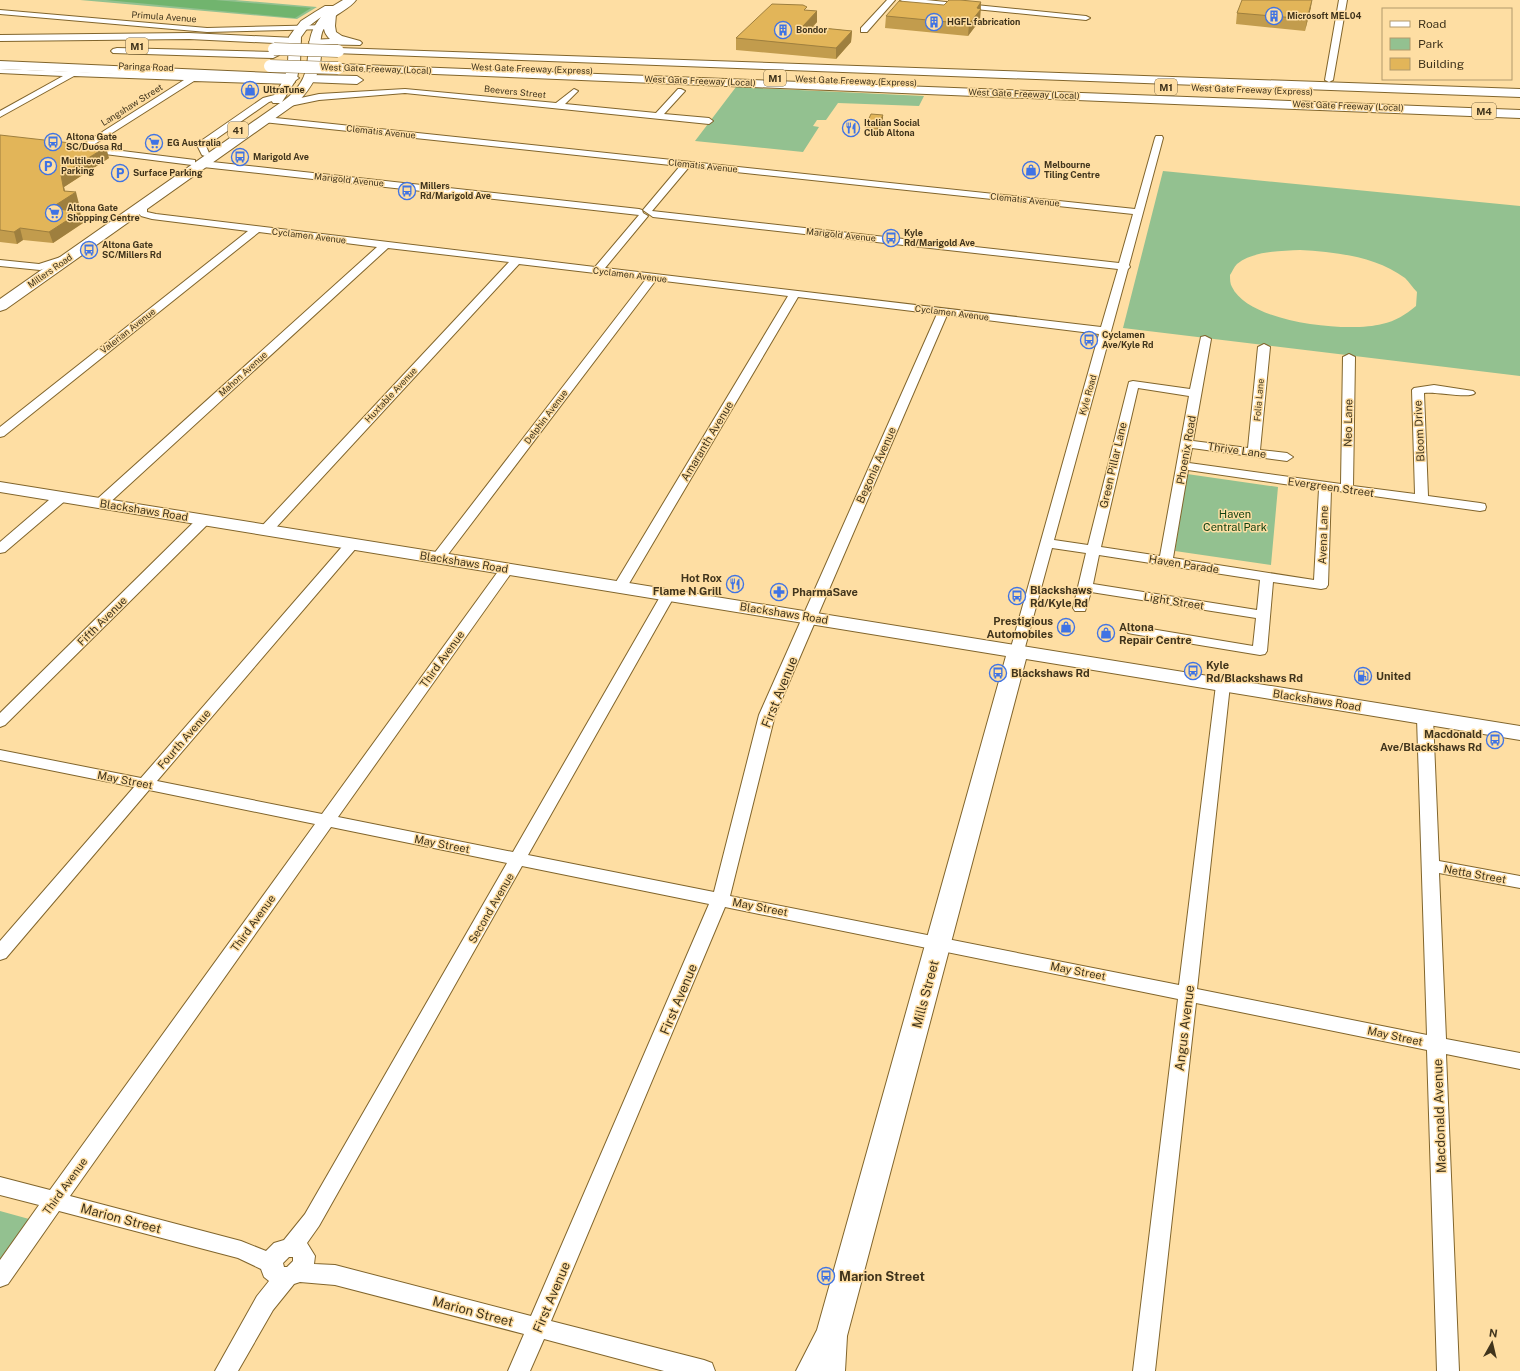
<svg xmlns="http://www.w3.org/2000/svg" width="1520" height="1371" font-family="'Public Sans',sans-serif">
	<rect width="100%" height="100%" fill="#fedea3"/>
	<path fill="#93c190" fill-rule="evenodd" d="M 80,0 L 235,0 L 317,7 L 297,19 Z
		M 736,87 L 924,96 L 919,106 L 838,103 L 826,120 L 817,120 L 813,126 L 819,127 L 803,152 L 695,141 Z
		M 1163,171 L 1520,206 L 1520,376 L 1123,328 ZM 1300,250 C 1335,252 1375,256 1405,278 C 1409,282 1413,288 1417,292 L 1416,306 C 1405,315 1396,321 1382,324 C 1348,333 1249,323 1232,287 C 1230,284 1230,279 1230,275 C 1232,272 1234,267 1237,264 C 1253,251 1280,251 1300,250 Z
		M 1187,474 L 1278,487 L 1271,565 L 1175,551 Z
		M 0,1211 L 29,1219 L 0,1259 Z"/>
	<path fill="#71b46e" d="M 106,0 L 215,0 L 311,8 L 295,18 Z"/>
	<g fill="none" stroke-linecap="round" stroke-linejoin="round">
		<g stroke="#81652c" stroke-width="2">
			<path id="street" d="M 887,0 L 895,0 L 867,32 L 861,32 L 861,28 Z
				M 900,0 L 926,0 L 1086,16 L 1090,18 L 1086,20 L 904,2 Z
				M 1339,0 L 1347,0 L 1333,80 L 1329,82 L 1325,80 Z
				M 0,10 L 207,28 L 328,25 L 332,27 L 328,29 L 207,32 L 0,14 Z
				M 0,69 L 291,80 L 295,82 L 291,84 L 194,81 L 90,147 L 195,160 L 195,164 L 192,165 L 81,151 L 77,148 L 184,80 L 74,76 L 0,117 L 0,111 L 63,76 L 0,73 Z
				M 405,89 L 556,103 L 574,89 L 578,91 L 565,104 L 656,113 L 678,89 L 681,89 L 685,91 L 664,114 L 709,118 L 713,121 L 709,124 L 405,93 L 319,100 L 290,106 L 286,103 L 287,101 L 319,94 Z
				M 282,93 L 286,95 L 285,97 L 269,102 L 206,146 L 209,153 L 205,156 L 202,155 L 197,145 L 198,143 L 263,98 Z
				M 266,117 L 1135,209 L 1155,138 L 1156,136 L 1162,136 L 1163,138 L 1129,265 L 1130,267 L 1128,269 L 1054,540 L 1088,545 L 1129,382 L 1133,381 L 1190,389 L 1201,337 L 1205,336 L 1211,339 L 1193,441 L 1248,448 L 1258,347 L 1264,344 L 1270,347 L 1260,450 L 1287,453 L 1293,457 L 1287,461 L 1192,448 L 1189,463 L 1341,484 L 1343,357 L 1349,354 L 1355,357 L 1353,486 L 1415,494 L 1412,390 L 1414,388 L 1434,385 L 1473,391 L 1475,393 C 1470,399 1435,391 1424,393 L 1428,496 L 1480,503 L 1485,504 L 1486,507 L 1485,510 L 1480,511 L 1331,490 L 1328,585 L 1326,588 L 1321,589 L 1273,582 L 1267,651 L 1265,654 L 1260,655 L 1133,634 L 1128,633 L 1126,630 L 1128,627 L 1133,626 L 1253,646 L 1256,618 L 1091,592 L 1085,611 L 1075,611 L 1073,608 L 1086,553 L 1052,548 L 1024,651 L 1022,654 L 1012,654 L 1010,651 L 1099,334 L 947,315 L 775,715 L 730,896 L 1179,985 L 1216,685 L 1218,682 L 1228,682 L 1230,685 L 1197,989 L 1427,1035 L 1417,718 L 1420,715 L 1425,713 L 1430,715 L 1433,718 L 1439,861 L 1520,876 L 1520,888 L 1439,873 L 1446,1039 L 1520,1053 L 1520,1069 L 1446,1054 L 1459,1371 L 1437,1371 L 1427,1050 L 1196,1003 L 1155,1371 L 1133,1371 L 1178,999 L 725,907 L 551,1321 L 704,1360 L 712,1363 L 715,1371 L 664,1371 L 544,1339 L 530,1371 L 508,1371 L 524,1334 L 335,1285 L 300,1282 L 294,1284 L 273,1310 L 238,1371 L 215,1371 L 257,1296 L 269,1281 L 264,1277 L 261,1269 L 238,1258 L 59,1211 L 8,1284 L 0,1287 L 0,1260 L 39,1205 L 0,1195 L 0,1177 L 50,1190 L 315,824 L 149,790 L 6,958 L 0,960 L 0,941 L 134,787 L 0,760 L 0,750 L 141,778 L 347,541 L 357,541 L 359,544 L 357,547 L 157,781 L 322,814 L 502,566 L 512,566 L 514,569 L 338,817 L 513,852 L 661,595 L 663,592 L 673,592 L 675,595 L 528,855 L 714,892 L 759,715 L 937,314 L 798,297 L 627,587 L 625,590 L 615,590 L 613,587 L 788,296 L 656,280 L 443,561 L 433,561 L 431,558 L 433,555 L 646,279 L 519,264 L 271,533 L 261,533 L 259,530 L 261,527 L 509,262 L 388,248 L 106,506 L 101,507 L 95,503 L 96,500 L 377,247 L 259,232 L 4,436 L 0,437 L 0,427 L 248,231 L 152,219 L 141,216 L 137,211 L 141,204 L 147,204 L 147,212 L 156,214 L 595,267 L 639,215 L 203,167 L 198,164 L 203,161 L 639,209 L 642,210 L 643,213 L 648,216 L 605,268 L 1101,327 L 1118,269 L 653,217 L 643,210 L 680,166 L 263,122 L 263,118 ZM 689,167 L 1133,214 L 1119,263 L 652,211 ZM 1138,388 L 1189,396 L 1160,556 L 1101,547 ZM 1188,470 L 1319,489 L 1314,580 L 1173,558 ZM 1099,555 L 1260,580 L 1257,610 L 1093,584 ZM 331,827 L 507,863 L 305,1214 L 284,1240 L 274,1243 L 266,1251 L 241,1241 L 70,1196 ZM 522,866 L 709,904 L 531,1316 L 335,1265 L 314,1264 L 315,1256 L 307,1243 L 319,1226 ZM 289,1257 L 293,1257 L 293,1261 L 287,1267 L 284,1267 L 283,1263 Z
				M 67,255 L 72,258 L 71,260 L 40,270 L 0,266 L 0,260 L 39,264 Z
				M 61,493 L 66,494 L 67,497 L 66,500 L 5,552 L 0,553 L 0,542 L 56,494 Z
				M 204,516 L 209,517 L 211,520 L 209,523 L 5,725 L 0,727 L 0,713 L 199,517 Z"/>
		</g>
		<g stroke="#81652c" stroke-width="2">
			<path id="secondary" d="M 0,482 L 1520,726 L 1520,740 L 1026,659 L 847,1336 L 845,1371 L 796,1371 L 817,1330 L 1006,656 L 0,492 Z"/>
		</g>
		<g stroke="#81652c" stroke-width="2">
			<path id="primary" d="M 343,0 L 356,0 C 348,11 332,14 324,28 C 319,37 321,46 321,56 C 320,74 311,88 298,102 L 6,309 L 0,311 L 0,299 L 280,103 L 273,103 L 271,100 L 285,78 L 288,63 L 289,37 L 294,30 L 301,21 L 315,12 L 325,6 L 333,6 ZM 321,17 C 296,46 324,72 282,102 L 297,78 L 300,63 L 301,37 L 309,26 Z"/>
		</g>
		<g stroke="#81652c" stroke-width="2">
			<path id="highway" d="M 331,11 L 336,14 L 335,26 L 336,32 L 342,36 L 360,41 L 362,43 L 360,45 L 311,44 L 309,42 L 311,40 L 330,39 C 322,32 323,24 326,14 Z
				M 189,33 L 295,38 L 301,41 L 295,44 L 189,39 L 0,41 L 0,35 Z
				M 117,48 L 273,52 L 279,55 L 273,58 L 113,53 L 111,51 L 113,49 Z
				M 338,48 L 1520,89 L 1520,97 L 334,53 L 332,51 L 334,49 Z
				M 0,61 L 293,74 L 299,78 L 293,82 L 0,69 Z
				M 338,64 L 1520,110 L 1520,118 L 334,70 L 332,68 Z
				M 311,75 L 357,76 L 363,80 L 357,84 L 307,82 L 305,79 L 307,76 Z"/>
		</g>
		<use href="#street" fill="#fff" fill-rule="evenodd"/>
		<use href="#secondary" fill="#fff" fill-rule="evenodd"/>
		<use href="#primary" fill="#fff" fill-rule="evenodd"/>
		<use href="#highway" fill="#fff" fill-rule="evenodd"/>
		<g stroke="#81652c" stroke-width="13" stroke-linecap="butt">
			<path id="highway-bridge" d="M 274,49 L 338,51
				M 270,66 L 338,68"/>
		</g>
		<use href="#highway-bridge" stroke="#fff" stroke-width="12"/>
	</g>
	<path fill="#c29c4d" d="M 981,2 L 980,20 L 968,36 L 885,28 L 886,16 Z
		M 1311,7 L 1305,31 L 1236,24 L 1237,13 Z
		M 807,10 L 817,11 L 817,22 L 813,27 L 852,31 L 851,42 L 836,59 L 736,50 L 736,38 Z
		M 883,115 L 883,125 L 877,135 L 865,134 L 866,125 Z
		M 0,135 L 109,158 L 64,187 L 65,191 L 79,204 L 69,210 L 80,212 L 83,223 L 53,243 L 23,240 L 17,244 L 0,242 Z"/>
	<path fill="#9e7f3e" d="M 1312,0 L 1311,7 L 1305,31 L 1307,19 Z
		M 981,2 L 980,20 L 968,36 L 969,24 L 977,8 Z
		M 817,11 L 817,22 L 802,37 L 803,26 Z
		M 852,31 L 851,42 L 836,59 L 836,48 Z
		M 883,115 L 883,125 L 877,135 L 877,126 Z
		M 106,147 L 109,158 L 64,187 L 66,198 L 76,192 L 79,204 L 54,220 L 51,208 L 64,191 L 61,175 Z
		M 80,212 L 83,223 L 53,243 L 49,232 Z
		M 20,228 L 23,240 L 17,244 L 14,232 Z"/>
	<path fill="#e2b559" stroke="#9e7f3e" d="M 949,0 L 960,0 L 981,2 L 977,8 L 981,9 L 969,24 L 886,16 L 899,1 L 944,5 Z
		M 1242,0 L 1312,0 L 1307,19 L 1237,13 Z
		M 772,4 L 803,5 L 807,7 L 804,10 L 817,11 L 803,26 L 852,31 L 836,48 L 736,38 Z
		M 871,114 L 883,115 L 877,126 L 866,125 Z
		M 0,135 L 106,147 L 61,175 L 64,191 L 76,192 L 51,208 L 80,212 L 49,232 L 20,228 L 14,232 L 0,230 Z"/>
	<defs>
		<g id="building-ring" transform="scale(0.9)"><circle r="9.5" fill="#fedea3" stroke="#3f73e4" stroke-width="1.5"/><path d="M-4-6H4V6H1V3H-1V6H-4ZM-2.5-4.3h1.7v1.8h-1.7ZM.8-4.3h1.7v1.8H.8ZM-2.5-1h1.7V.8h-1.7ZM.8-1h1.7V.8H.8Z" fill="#3f73e4"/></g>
		<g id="shop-ring" transform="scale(0.9)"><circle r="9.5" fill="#fedea3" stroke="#3f73e4" stroke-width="1.5"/><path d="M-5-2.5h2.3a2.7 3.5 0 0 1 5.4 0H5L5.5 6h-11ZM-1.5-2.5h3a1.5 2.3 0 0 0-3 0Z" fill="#3f73e4"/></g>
		<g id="restaurant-ring" transform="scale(0.9)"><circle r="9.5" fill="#fedea3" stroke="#3f73e4" stroke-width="1.5"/><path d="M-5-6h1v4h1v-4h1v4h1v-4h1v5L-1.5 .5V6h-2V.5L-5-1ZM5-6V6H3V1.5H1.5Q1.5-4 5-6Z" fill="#3f73e4"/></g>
		<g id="bus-ring" transform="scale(0.9)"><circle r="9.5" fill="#fedea3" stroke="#3f73e4" stroke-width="1.5"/><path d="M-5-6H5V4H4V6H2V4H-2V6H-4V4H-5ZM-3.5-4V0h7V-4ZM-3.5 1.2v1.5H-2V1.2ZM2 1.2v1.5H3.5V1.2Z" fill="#3f73e4"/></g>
		<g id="supermarket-ring" transform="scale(0.9)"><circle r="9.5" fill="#fedea3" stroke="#3f73e4" stroke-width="1.5"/><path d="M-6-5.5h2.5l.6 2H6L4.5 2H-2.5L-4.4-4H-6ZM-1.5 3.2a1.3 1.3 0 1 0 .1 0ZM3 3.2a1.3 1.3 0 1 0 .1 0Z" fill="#3f73e4"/></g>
		<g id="parking-ring" transform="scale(0.9)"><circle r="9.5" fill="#fedea3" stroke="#3f73e4" stroke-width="1.5"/><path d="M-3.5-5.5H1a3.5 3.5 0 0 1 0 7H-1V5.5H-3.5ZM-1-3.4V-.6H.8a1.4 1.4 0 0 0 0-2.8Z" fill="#3f73e4"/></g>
		<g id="pharmacy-ring" transform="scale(0.9)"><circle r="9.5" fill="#fedea3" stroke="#3f73e4" stroke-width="1.5"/><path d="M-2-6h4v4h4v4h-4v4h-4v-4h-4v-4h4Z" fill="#3f73e4"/></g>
		<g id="fuel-ring" transform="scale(0.9)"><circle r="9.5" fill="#fedea3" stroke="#3f73e4" stroke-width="1.5"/><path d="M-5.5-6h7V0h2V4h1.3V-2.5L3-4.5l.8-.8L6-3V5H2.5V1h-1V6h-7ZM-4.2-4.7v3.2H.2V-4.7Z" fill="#3f73e4"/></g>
	</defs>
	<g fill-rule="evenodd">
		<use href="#building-ring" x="1274" y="16"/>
		<use href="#building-ring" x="934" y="22"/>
		<use href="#building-ring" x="783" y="30"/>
		<use href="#shop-ring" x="250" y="90"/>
		<use href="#restaurant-ring" x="851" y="128"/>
		<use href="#bus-ring" x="53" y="142"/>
		<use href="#supermarket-ring" x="154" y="143"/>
		<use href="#bus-ring" x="240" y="157"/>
		<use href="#parking-ring" x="48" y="166"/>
		<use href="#shop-ring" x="1031" y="170"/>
		<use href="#parking-ring" x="120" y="173"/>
		<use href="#bus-ring" x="407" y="191"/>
		<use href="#supermarket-ring" x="54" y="213"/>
		<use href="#bus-ring" x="891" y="238"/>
		<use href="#bus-ring" x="89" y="250"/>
		<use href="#bus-ring" x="1089" y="340"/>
		<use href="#restaurant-ring" x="735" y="584"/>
		<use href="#pharmacy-ring" x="779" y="592"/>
		<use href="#bus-ring" x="1017" y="596"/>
		<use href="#shop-ring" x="1066" y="627"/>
		<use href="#shop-ring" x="1106" y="633"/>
		<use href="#bus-ring" x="1193" y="671"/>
		<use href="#bus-ring" x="998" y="673"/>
		<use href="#fuel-ring" x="1363" y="676"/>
		<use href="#bus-ring" x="1495" y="740"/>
		<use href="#bus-ring" x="826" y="1276"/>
	</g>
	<g text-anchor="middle" stroke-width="3" stroke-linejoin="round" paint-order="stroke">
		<g font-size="9" font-weight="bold" fill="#40341c" stroke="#fedea3" text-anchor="start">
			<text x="1287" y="19">Microsoft MEL04</text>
			<text x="947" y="25">HGFL fabrication</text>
			<text x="796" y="33">Bondor</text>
			<text x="263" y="93">UltraTune</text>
			<text x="864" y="126">Italian Social<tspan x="864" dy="10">Club Altona</tspan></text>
			<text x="66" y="140">Altona Gate<tspan x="66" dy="10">SC/Duosa Rd</tspan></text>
			<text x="167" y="146">EG Australia</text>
			<text x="253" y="160">Marigold Ave</text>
			<text x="61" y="164">Multilevel<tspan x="61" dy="10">Parking</tspan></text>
			<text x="1044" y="168">Melbourne<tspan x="1044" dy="10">Tiling Centre</tspan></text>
			<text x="133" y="176">Surface Parking</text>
			<text x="420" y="189">Millers<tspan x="420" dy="10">Rd/Marigold Ave</tspan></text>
			<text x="67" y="211">Altona Gate<tspan x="67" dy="10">Shopping Centre</tspan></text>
			<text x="904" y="236">Kyle<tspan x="904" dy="10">Rd/Marigold Ave</tspan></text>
			<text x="102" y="248">Altona Gate<tspan x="102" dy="10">SC/Millers Rd</tspan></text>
			<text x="1102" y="338">Cyclamen<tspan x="1102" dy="10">Ave/Kyle Rd</tspan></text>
		</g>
		<g font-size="9" fill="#40341c" stroke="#fedea3">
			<text transform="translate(164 17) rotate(4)" y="3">Primula Avenue</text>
			<text transform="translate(146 67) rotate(2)" y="3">Paringa Road</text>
			<text transform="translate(376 69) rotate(2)" y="3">West Gate Freeway (Local)</text>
			<text transform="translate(532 69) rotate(2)" y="3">West Gate Freeway (Express)</text>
			<text transform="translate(700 81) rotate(2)" y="3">West Gate Freeway (Local)</text>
			<text transform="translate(856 81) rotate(2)" y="3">West Gate Freeway (Express)</text>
			<text transform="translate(1252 90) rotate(2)" y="3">West Gate Freeway (Express)</text>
			<text transform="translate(515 92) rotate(6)" y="3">Beevers Street</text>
			<text transform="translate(1024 94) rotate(2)" y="3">West Gate Freeway (Local)</text>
			<text transform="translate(132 105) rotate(-32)" y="3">Langshaw Street</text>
			<text transform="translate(1348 106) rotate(2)" y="3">West Gate Freeway (Local)</text>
			<text transform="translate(381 132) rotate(6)" y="3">Clematis Avenue</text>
			<text transform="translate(703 166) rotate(6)" y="3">Clematis Avenue</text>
			<text transform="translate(349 180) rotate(6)" y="3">Marigold Avenue</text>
			<text transform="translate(1025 200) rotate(6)" y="3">Clematis Avenue</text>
			<text transform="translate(841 235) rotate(6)" y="3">Marigold Avenue</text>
			<text transform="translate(309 236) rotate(7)" y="3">Cyclamen Avenue</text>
			<text transform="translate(50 271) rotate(-35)" y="3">Millers Road</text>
			<text transform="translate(630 275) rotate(7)" y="3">Cyclamen Avenue</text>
			<text transform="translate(952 313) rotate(7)" y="3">Cyclamen Avenue</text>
			<text transform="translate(128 331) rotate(-38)" y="3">Valerian Avenue</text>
			<text transform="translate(243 374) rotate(-42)" y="3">Mahon Avenue</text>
			<text transform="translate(391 395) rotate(-47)" y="3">Huxtable Avenue</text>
			<text transform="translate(1088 395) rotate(-74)" y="3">Kyle Road</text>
			<text transform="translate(1259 400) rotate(-85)" y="3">Folia Lane</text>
			<text transform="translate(546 417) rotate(-53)" y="3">Delphin Avenue</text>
		</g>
		<g fill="#fedea3" stroke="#796744" stroke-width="1">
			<rect x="126" y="38" width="22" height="16" rx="3"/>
			<rect x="764" y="70" width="22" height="16" rx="3"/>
			<rect x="1155" y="79" width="22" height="16" rx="3"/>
			<rect x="1472" y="103" width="24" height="16" rx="3"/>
			<rect x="228" y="122" width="20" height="16" rx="3"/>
		</g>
		<g font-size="10" font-weight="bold" fill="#40341c">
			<text x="137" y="50">M1</text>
			<text x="775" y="82">M1</text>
			<text x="1166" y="91">M1</text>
			<text x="1484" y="115">M4</text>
			<text x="238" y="134">41</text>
		</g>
		<g font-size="11" fill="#40341c" stroke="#fedea3">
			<text transform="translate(1348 423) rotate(-89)" y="4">Neo Lane</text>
			<text transform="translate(1419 431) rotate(-93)" y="4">Bloom Drive</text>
			<text transform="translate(707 441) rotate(-59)" y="4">Amaranth Avenue</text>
			<text transform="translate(1186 450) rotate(-80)" y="4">Phoenix Road</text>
			<text transform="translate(1237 450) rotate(8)" y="4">Thrive Lane</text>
			<text transform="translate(876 465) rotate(-66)" y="4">Begonia Avenue</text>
			<text transform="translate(1113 465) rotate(-77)" y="4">Green Pillar Lane</text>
			<text transform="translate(1331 487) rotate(8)" y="4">Evergreen Street</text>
			<text transform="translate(144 510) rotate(9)" y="4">Blackshaws Road</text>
			<text transform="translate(1323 535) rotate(-88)" y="4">Avena Lane</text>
			<text transform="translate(464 562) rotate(9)" y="4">Blackshaws Road</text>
			<text transform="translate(1184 564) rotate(9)" y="4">Haven Parade</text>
			<text transform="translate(1174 601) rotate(9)" y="4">Light Street</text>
			<text transform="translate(784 613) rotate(9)" y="4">Blackshaws Road</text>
			<text transform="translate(102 621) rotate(-45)" y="4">Fifth Avenue</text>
			<text transform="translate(442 659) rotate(-54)" y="4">Third Avenue</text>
			<text transform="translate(1317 700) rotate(9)" y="4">Blackshaws Road</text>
			<text transform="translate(184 739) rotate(-49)" y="4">Fourth Avenue</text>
			<text transform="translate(125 780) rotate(11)" y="4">May Street</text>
			<text transform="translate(442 844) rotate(11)" y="4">May Street</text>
			<text transform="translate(1475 874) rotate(10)" y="4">Netta Street</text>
			<text transform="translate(760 907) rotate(11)" y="4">May Street</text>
			<text transform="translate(491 908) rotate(-60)" y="4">Second Avenue</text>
			<text transform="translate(253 923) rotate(-54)" y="4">Third Avenue</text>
			<text transform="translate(1078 971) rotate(11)" y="4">May Street</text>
			<text transform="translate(1395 1036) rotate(12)" y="4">May Street</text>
			<text transform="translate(65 1186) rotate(-54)" y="4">Third Avenue</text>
		</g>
		<g font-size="11" fill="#104010" stroke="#fedea3">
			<text x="1235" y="518">Haven<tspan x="1235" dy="13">Central Park</tspan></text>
		</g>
		<g font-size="11" font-weight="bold" fill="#40341c" stroke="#fedea3" text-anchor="start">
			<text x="722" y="582" text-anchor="end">Hot Rox<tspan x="722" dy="13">Flame N Grill</tspan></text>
			<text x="1030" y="594">Blackshaws<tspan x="1030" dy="13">Rd/Kyle Rd</tspan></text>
			<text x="792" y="596">PharmaSave</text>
			<text x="1053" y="625" text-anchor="end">Prestigious<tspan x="1053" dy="13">Automobiles</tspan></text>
			<text x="1119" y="631">Altona<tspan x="1119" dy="13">Repair Centre</tspan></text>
			<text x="1206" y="669">Kyle<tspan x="1206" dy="13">Rd/Blackshaws Rd</tspan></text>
			<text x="1011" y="677">Blackshaws Rd</text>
			<text x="1376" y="680">United</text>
			<text x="1482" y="738" text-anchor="end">Macdonald<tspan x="1482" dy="13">Ave/Blackshaws Rd</tspan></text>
		</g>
		<g font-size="13" fill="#40341c" stroke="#fedea3">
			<text transform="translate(779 692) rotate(-68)" y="5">First Avenue</text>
			<text transform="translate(925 994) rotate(-75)" y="5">Mills Street</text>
			<text transform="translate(678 999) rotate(-67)" y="5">First Avenue</text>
			<text transform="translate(1184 1028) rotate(-83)" y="5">Angus Avenue</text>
			<text transform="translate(1439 1116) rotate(-92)" y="5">Macdonald Avenue</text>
			<text transform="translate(121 1218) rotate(15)" y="5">Marion Street</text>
			<text transform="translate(551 1297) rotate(-67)" y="5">First Avenue</text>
			<text transform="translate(473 1311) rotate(15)" y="5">Marion Street</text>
		</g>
		<g font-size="13" font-weight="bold" fill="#40341c" stroke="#fedea3" text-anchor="start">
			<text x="839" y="1281">Marion Street</text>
		</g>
	</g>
	<rect x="1382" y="8" width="130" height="72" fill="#fedea3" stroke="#b29a6d"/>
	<rect x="1390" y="21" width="20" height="6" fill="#ffffff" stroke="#b29a6d"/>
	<text x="1418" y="28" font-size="12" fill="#40341c">Road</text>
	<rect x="1390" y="38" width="20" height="12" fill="#93c190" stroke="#b29a6d"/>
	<text x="1418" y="48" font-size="12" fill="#40341c">Park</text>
	<rect x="1390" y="58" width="20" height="12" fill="#e2b559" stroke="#b29a6d"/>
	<text x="1418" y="68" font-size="12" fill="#40341c">Building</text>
	<g transform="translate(1492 1343) rotate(8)" stroke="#fedea3" stroke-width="3" paint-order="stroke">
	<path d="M0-3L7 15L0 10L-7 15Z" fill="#40341c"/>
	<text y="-6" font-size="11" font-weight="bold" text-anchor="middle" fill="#40341c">N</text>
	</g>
</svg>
